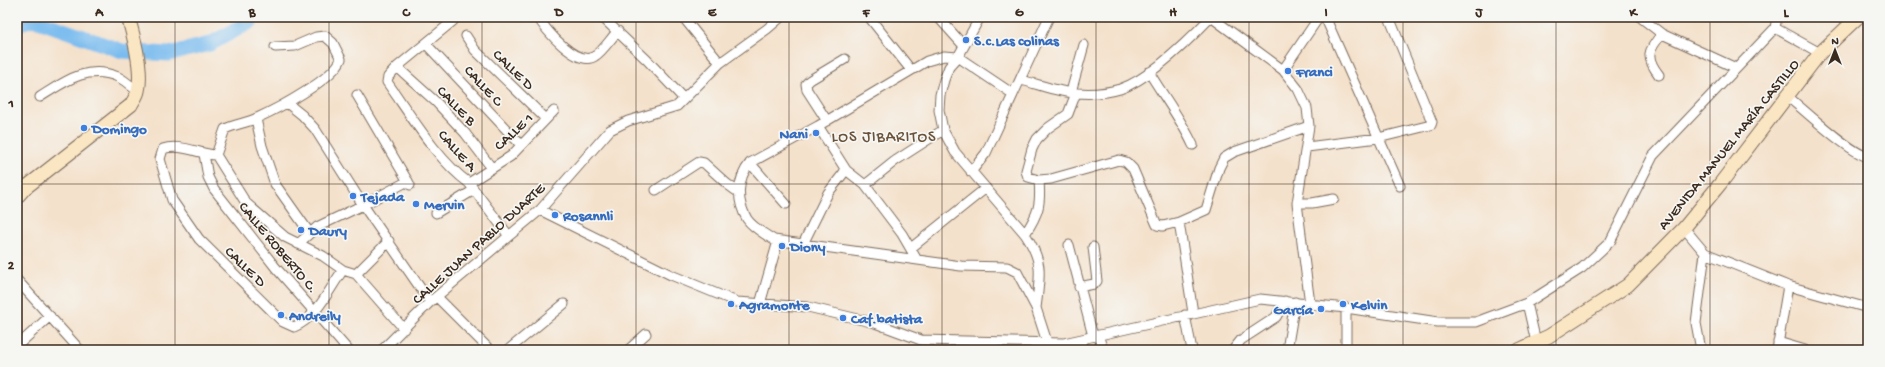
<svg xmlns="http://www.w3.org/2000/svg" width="1885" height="367" font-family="'Gochi Hand',sans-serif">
	<rect width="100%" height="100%" fill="#f6f6f2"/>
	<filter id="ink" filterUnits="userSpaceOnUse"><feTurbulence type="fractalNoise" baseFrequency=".025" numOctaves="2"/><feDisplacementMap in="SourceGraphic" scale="8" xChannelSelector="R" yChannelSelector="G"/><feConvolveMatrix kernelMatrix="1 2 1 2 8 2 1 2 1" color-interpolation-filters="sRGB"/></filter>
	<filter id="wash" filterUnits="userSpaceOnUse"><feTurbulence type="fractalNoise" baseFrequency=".012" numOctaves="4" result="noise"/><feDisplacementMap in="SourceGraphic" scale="16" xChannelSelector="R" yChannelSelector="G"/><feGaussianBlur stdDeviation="0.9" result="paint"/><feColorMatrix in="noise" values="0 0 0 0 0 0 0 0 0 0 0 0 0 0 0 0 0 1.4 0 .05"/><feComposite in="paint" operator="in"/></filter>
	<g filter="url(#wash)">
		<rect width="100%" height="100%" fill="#f4e1cb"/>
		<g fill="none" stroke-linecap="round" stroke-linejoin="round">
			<path stroke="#7abcef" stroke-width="15" d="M 17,24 L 33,19 L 122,51 L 169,54 L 210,44 L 250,22 L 250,17"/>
		</g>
	</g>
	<g filter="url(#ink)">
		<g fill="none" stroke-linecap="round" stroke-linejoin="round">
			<g stroke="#7c6a5b" stroke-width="11">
				<path id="street" d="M 538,17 C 545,30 578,68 595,56 C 603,51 611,38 618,31
					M 602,17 L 647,60 L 684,99
					M 683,17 L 720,63
					M 869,17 L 911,70
					M 938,17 L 964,46
					M 980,17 L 958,57 L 949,67 L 944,80 L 940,95 L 939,110 L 943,130 L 955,152 L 1025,234 C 1044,262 1040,275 1036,308
					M 1211,17 L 1283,70 L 1298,89 L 1307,108 L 1309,126 L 1297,203 L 1310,304
					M 1640,17 L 1662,34 L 1736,68
					M 1326,19 L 1400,186
					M 453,21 L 397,67 L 388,77 L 387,82 C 410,114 437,160 469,183 L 509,236
					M 1775,28 L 1820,53
					M 1775,28 L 1777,17
					M 466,36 L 475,50 L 546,119
					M 426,44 L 521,145
					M 397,67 L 436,102 L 465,133 L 491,167
					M 1283,70 L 1317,20 L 1317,17
					M 1149,72 C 1164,97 1181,119 1193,145
					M 1659,75 C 1645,57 1648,50 1662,34
					M 1021,80 C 1038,84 1060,93 1077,93 C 1091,94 1107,93 1120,89 C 1150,79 1189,40 1211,17
					M 1071,92 L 1084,45
					M 1076,93 L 1068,114 L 1048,128 L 1037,139 L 1032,149 L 1026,171 L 1028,177 L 1039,180 L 1051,179 L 1119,160 L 1126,162 L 1133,169 L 1157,225 L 1163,226 L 1179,222
					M 1013,94 L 958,57 L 944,56 L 927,61 L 818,126 L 750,163 C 737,179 736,200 747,219 C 753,228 765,234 774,240 L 961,266 L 1007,267 L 1017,272 L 1036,308 L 1047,342
					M 357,95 L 410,185
					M 1787,96 C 1804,110 1850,153 1868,157
					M 40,97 C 64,82 87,64 118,77 C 125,80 132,87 138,92
					M 287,103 L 302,115 L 315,129 L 363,205 L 430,302
					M 256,119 L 262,146 L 275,184 L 309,232
					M 827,121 L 807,90 L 806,84 L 810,80 L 845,59
					M 818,126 L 846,170 L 865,185 L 902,234 L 917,260
					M 1307,147 L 1378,138 L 1431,125 L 1432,122 L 1389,17
					M 204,154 L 208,177 L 214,189 L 276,268 L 348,350
					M 216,155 C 200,154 179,143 163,149 L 160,159 L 172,200 L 199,239 L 283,322 L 294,327 C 317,318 329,289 343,270
					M 216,155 L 246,203 L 285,237 L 323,256 L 343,270 L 356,274 L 404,329
					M 216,155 L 225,129 C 235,124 247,123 257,118 C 277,109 334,79 341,59 L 333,43 L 325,36 L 316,37 L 295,46 L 275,47
					M 750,163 L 786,204
					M 971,172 L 986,153 L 1049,17
					M 17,179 L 25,188
					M 469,183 L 511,156 L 554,111
					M 865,185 L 895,161 L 943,130
					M 656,190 L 699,162 L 704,163 L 727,184 L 738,192
					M 1297,203 L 1312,203 L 1334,199
					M 540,210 L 671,275 L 737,302 L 808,307 L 875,323 L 921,340 L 1064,343 L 1260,299 L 1346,308 L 1438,322 L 1476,322 L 1527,303 L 1582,268 L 1610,242 L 1653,156 L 1775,28
					M 436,213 L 474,190
					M 1684,228 L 1705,253 L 1696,323 L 1701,350
					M 1025,234 C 1039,213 1041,204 1039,180
					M 298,244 L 317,227 L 363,205 L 408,181
					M 803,244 L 828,193 L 846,170
					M 1069,245 L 1093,336
					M 911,248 L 986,188
					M 1705,253 L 1788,286 L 1868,308
					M 356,274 L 389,241
					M 17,280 L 80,350
					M 1079,287 L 1094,284 L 1097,281 L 1093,247
					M 437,297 L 490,350
					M 1527,303 L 1536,342
					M 760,304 L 778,241
					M 1193,313 L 1179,222 L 1206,210 L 1219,168 L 1224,158 L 1234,152 L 1309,126
					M 1185,315 L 1192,350
					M 1098,335 L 1103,350
					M 1778,342 L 1805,350
					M 17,346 L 50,316
					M 382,350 L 430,302 L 540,210 L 610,130 L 628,121 L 677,106 L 720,63 L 767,29 L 781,17
					M 508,350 L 564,304
					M 628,350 L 646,334
					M 1075,350 L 1086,338
					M 1233,350 L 1241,340 L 1276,317 L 1285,301
					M 1287,350 L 1295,302
					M 1346,350 L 1346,308
					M 1777,350 L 1788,286"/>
			</g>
			<g stroke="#7c6a5b" stroke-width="15">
				<path id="secondary" d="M 17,197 L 25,188 L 131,105 C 133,101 137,96 138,91 C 143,71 134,37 128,17
					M 1519,350 L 1549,336 L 1628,285 L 1684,228 L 1720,184 L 1820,53 L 1858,17"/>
			</g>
			<use href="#street" stroke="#fff" stroke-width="9"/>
			<use href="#secondary" stroke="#fbe6c4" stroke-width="13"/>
		</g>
	</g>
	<path fill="none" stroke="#3b2a1e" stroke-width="1" stroke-opacity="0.55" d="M 175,17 L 175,350M 329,17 L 329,350M 482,17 L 482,350M 636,17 L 636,350M 789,17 L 789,350M 942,17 L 942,350M 1096,17 L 1096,350M 1249,17 L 1249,350M 1403,17 L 1403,350M 1556,17 L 1556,350M 1710,17 L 1710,350M 17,184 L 1868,184"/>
	<g fill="#3f7fe0" stroke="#f6f6f2" stroke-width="1.5">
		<circle cx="966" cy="40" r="4"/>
		<circle cx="1288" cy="71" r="4"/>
		<circle cx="84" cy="128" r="4"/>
		<circle cx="816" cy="133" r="4"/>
		<circle cx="353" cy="196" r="4"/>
		<circle cx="416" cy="204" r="4"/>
		<circle cx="555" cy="215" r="4"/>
		<circle cx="301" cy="230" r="4"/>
		<circle cx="782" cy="246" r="4"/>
		<circle cx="731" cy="304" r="4"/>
		<circle cx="1343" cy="304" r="4"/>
		<circle cx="1321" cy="309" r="4"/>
		<circle cx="281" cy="315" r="4"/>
		<circle cx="843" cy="318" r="4"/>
	</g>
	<g text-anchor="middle" stroke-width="3.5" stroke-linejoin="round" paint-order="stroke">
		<g font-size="15" font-weight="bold" fill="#366cbe" stroke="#f6f6f2" text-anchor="start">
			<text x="974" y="45">S.c.Las colinas</text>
			<text x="1296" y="76">Franci</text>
			<text x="92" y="133">Domingo</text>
			<text x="808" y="138" text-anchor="end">Nani</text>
			<text x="361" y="201">Tejada</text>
			<text x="424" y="209">Mervin</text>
			<text x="563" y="220">Rosannli</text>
			<text x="309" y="235">Daury</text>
			<text x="790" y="251">Diony</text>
			<text x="739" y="309">Agramonte</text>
			<text x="1351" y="309">Kelvin</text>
			<text x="1313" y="314" text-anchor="end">García</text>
			<text x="289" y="320">Andreily</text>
			<text x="851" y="323">Caf.batista</text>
		</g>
		<g font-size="15" fill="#3b2a1e" stroke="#f6f6f2">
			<text transform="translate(514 69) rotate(44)" y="5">CALLE D</text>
			<text transform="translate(484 85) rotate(47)" y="5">CALLE C</text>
			<text transform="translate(457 105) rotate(46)" y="5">CALLE B</text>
			<text transform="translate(513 131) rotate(-43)" y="5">CALLE 1</text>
			<text transform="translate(1728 144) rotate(-51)" y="5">AVENIDA MANUEL MARÍA CASTILLO</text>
			<text transform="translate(458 150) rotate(48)" y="5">CALLE A</text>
			<text transform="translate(478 243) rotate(-42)" y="5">CALLE JUAN PABLO DUARTE</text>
			<text transform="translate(279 247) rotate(50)" y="5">CALLE ROBERTO C.</text>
			<text transform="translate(246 266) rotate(44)" y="5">CALLE D</text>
		</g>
		<g font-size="16" letter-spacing="1" fill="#6b533b" stroke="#f6f6f2">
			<text x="884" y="141">LOS JIBARITOS</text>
		</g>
	</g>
	<rect width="1885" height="367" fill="none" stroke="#f6f6f2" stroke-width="44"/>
	<g transform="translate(1835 50)" stroke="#f6f6f2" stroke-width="3" paint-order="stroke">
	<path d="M0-3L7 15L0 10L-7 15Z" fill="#3b2a1e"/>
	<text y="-6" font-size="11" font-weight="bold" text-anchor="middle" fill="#3b2a1e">N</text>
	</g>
	<rect x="22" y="22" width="1841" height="323" fill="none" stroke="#3b2a1e" stroke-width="1.5"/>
	<g font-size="13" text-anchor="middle" font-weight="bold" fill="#3b2a1e">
		<text x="99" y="16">A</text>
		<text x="252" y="16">B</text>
		<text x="406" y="16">C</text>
		<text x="559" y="16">D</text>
		<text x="712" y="16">E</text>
		<text x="866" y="16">F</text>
		<text x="1019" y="16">G</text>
		<text x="1173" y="16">H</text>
		<text x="1326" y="16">I</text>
		<text x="1479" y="16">J</text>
		<text x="1633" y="16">K</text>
		<text x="1786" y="16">L</text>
		<text x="11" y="107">1</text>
		<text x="11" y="269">2</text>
	</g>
</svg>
